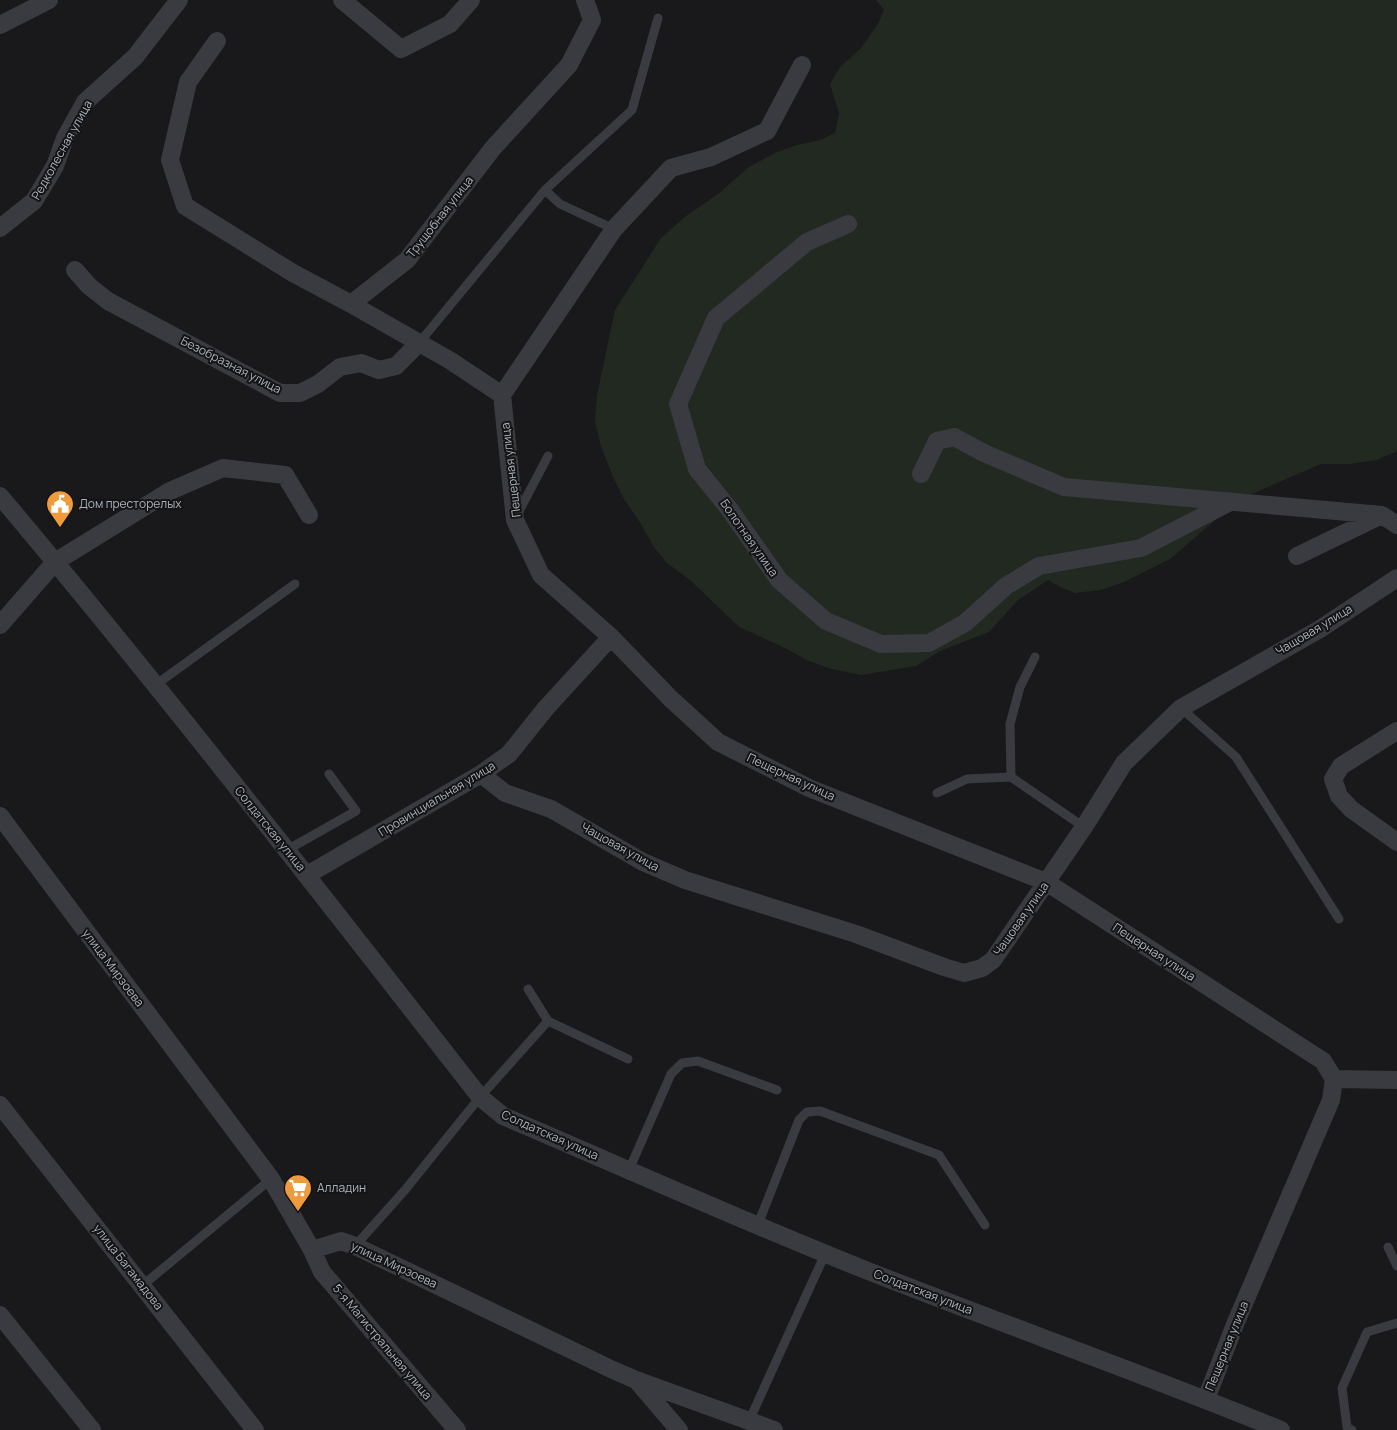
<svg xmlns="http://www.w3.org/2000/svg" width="1397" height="1430" font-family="Manrope,sans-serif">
	<rect width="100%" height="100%" fill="#19191b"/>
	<path fill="#212921" d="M 876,0 L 1397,0 L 1397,451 L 1377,460 L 1350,464 L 1321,464 L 1240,499 L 1170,559 L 1124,582 L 1101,590 L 1075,593 L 1060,587 L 1048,580 L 1018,600 L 989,632 L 940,651 L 916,666 L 861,675 L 828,668 L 807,660 L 783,647 L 739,627 L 690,580 L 667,563 L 654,547 L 641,524 L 624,499 L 613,477 L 601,446 L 595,422 L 597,395 L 615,310 L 661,238 L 686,216 L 718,194 L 749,167 L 777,152 L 797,145 L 820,140 L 835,133 L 839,113 L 830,84 L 841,66 L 861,48 L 878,24 L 884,10 Z"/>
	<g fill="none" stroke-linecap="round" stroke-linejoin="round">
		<path stroke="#3a3b40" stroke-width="9" d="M 545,190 L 632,110 L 658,18
			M 419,343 L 545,190 L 560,204 L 614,229
			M 517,515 L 548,456
			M 154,686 L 295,584
			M 1181,708 L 1236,757 L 1339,919
			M 1011,777 L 1010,724 L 1020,687 L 1035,657
			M 937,793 L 967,779 L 1011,777 L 1084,827
			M 287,850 L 356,811 L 329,774
			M 528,989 L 548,1021
			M 629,1170 L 671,1074 L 682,1063 L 698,1061 L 777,1090
			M 757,1227 L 799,1120 L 807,1112 L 820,1111 L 939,1155 L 985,1225
			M 355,1246 L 405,1190 L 480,1097 L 548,1021 L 628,1059
			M 1388,1247 L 1397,1266
			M 143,1285 L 271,1179
			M 749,1421 L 825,1254
			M 1352,1430 L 1347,1427 L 1342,1388 L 1367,1332 L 1397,1323"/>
		<path stroke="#3a3b40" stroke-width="18" d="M 342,0 L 401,49 L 450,24 L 471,0
			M 0,25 L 49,0
			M 217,41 L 188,82 L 170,160 L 185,206 L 293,273 L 351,304
			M 802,65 L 767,131 L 711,157 L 671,168 L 614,229 L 502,395 L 515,520 L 541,575 L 611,637 L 671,699 L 718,742 L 809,788 L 1046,882 L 1323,1061 L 1334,1079 L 1331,1100 L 1236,1322 L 1206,1399
			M 848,224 L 807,242 L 716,318 L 678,404 L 697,469 L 730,510 L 779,580 L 826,621 L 881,644 L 929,643 L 965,623 L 1006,586 L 1039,566 L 1141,548 L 1230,502
			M 0,228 L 34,201 L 55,166 L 65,138 L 85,102 L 135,57 L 179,0
			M 75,270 L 89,286 L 108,301 L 280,393 L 300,393 L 318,384 L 340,367 L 361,363 L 379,370 L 396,366 L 419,343
			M 502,395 L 451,361 L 351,304 L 407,260 L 493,148 L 569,65 L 592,20 L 585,0
			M 921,474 L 937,441 L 954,437 L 984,453 L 1064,487 L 1382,515
			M 0,496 C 165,692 322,895 480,1097 L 503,1116 C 625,1168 745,1222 868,1271 C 1005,1325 1144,1374 1281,1430
			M 1297,556 L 1382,515 L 1397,525
			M 0,625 L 55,562 L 170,491 L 223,468 L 285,475 L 309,515
			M 1397,731 L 1341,766 L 1333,779 L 1339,796 L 1351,809 L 1397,842
			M 481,774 L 505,793 L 551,809 L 643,862 L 685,880 L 856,934 L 944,967 L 964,973 L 982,968 L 993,960 L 1084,827 L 1124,763 L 1181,708 L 1320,629 L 1397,578
			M 0,816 L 271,1179 L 312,1250 L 341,1241 L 355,1246 L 613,1370 L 636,1380 L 774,1430
			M 307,875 L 481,774 L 509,754 L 546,708 L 611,637
			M 1334,1079 L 1397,1080
			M 0,1105 L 255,1430
			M 312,1250 L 322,1272 L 457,1430
			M 0,1315 L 92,1430
			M 637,1381 L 679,1430"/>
	</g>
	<defs>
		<g id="civic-pin" transform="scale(1.4375)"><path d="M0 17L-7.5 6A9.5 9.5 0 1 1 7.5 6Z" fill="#ef9b3c" stroke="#141416"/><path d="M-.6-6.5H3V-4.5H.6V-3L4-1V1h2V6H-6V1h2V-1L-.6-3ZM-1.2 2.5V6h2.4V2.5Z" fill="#fff"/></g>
		<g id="supermarket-pin" transform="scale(1.4375)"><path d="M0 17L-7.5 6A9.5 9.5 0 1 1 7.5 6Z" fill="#ef9b3c" stroke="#141416"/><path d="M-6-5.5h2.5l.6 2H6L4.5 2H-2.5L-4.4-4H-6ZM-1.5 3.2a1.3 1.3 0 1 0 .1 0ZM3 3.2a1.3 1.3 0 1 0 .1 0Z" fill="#fff"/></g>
	</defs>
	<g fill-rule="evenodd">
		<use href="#civic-pin" x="60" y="504"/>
		<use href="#supermarket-pin" x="298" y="1188"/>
	</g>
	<g text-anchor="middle" stroke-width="4" stroke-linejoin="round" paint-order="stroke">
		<g font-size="12" fill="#abb2ba" stroke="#141416">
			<text transform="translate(62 150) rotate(-61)" y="4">Редколесная улица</text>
			<text transform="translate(440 217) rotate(-52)" y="4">Трущобная улица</text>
			<text transform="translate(231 365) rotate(27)" y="4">Безобразная улица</text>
			<text transform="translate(511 470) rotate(-97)" y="4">Пещерная улица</text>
			<text transform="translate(749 538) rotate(55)" y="4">Болотная улица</text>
			<text transform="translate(1314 630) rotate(-31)" y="4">Чащовая улица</text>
			<text transform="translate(791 777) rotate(25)" y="4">Пещерная улица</text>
			<text transform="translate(437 799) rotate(-31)" y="4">Провинциальная улица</text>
			<text transform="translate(270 829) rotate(51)" y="4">Солдатская улица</text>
			<text transform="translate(620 847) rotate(29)" y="4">Чащовая улица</text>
			<text transform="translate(1021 919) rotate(-55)" y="4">Чащовая улица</text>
			<text transform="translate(1154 952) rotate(33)" y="4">Пещерная улица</text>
			<text transform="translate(113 968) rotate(53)" y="4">улица Мирзоева</text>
			<text transform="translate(550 1135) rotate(24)" y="4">Солдатская улица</text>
			<text transform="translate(394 1265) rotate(25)" y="4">улица Мирзоева</text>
			<text transform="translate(128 1267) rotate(52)" y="4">улица Багамадова</text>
			<text transform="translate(923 1292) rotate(21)" y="4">Солдатская улица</text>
			<text transform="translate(382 1342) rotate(50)" y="4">5-я Магистральная улица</text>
			<text transform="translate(1227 1346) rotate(-68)" y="4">Пещерная улица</text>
		</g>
		<g font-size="12" fill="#abb2ba" stroke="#141416" text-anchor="start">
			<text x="79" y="508">Дом престорелых</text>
			<text x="317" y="1192">Алладин</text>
		</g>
	</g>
</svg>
